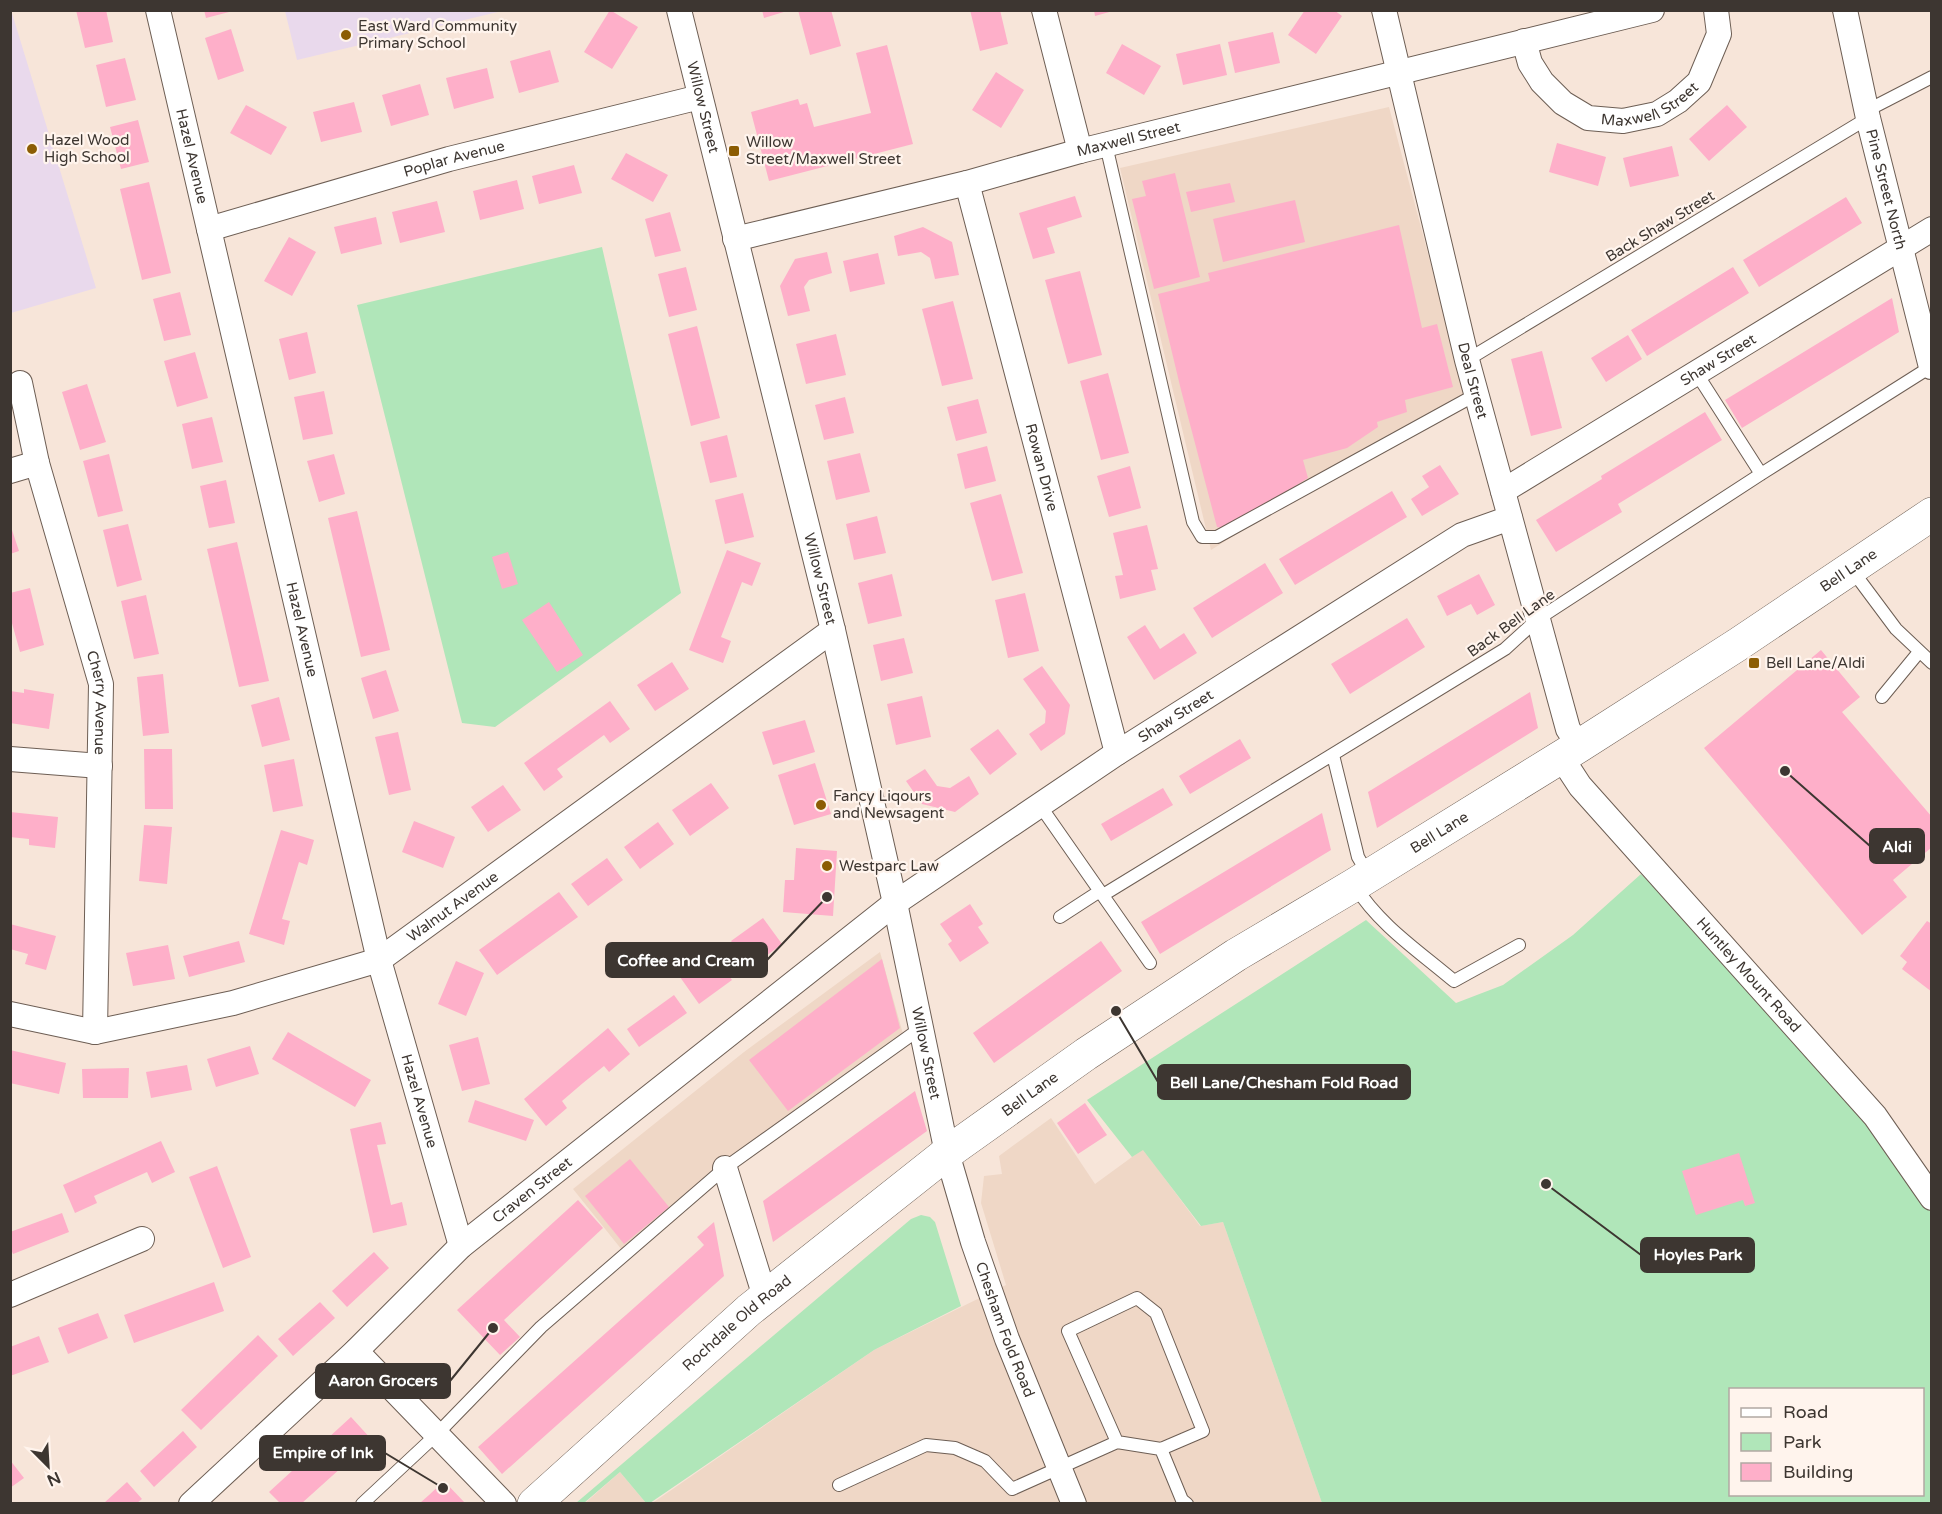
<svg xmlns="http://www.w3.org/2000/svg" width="1942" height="1514" font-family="'Varela Round',sans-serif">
	<rect width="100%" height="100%" fill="#f7e5d9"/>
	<path fill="#efd7c6" d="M 1389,107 L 1465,393 L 1211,550 L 1120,168 Z
		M 880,952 L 903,1034 L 622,1250 L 573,1189 L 744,1052 Z
		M 1051,1118 L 1095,1184 L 1143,1149 L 1200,1226 L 1223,1222 L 1322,1503 L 651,1504 L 874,1350 L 1006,1285 L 981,1203 L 984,1176 L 1002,1174 L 999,1156 Z
		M 620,1472 L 646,1503 L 584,1504 Z"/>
	<path fill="#e9d9ec" d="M 11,10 L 96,288 L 11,313 L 10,11 Z
		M 285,11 L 285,10 L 502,11 L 297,60 Z"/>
	<path fill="#b0e6b9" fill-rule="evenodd" d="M 602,247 L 681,593 L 495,727 L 462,723 L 357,305 Z
		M 1641,874 L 1875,1116 L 1931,1198 L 1931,1503 L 1322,1503 L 1223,1222 L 1201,1226 L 1143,1150 L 1132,1157 L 1087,1100 L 1366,920 L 1456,1003 L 1503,985 L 1573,935 ZM 1730,1390 L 1922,1390 L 1922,1494 L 1730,1494 Z
		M 921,1215 L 930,1217 L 935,1222 L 961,1306 L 874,1350 L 650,1503 L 646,1503 L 620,1472 L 584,1503 L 576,1503 L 911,1219 Z"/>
	<path fill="#feafc9" d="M 76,10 L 106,10 L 113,42 L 85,48 Z
		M 204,10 L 232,10 L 233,11 L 206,18 Z
		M 610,10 L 638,27 L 612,69 L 584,52 Z
		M 762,10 L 787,10 L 787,11 L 764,18 Z
		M 798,10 L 831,10 L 841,46 L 810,55 Z
		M 970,10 L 1000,10 L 1008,44 L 980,51 Z
		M 1094,10 L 1113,10 L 1113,11 L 1095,16 Z
		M 1305,10 L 1334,10 L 1342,16 L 1316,54 L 1288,35 Z
		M 231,29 L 244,71 L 218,80 L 205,38 Z
		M 1273,32 L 1280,63 L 1235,73 L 1228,42 Z
		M 1122,44 L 1161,66 L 1144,95 L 1106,73 Z
		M 1220,44 L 1227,75 L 1183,85 L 1176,54 Z
		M 887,45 L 913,144 L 769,181 L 751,112 L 798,99 L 800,105 L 807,103 L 814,127 L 871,113 L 856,53 Z
		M 550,50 L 559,82 L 519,93 L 510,61 Z
		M 125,58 L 136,100 L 106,107 L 96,65 Z
		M 487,68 L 494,98 L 454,109 L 446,78 Z
		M 996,72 L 1024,90 L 1001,128 L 972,110 Z
		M 420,84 L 429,115 L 391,126 L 382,95 Z
		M 354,102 L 362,132 L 321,142 L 313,112 Z
		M 246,105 L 287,127 L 271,155 L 230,133 Z
		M 1727,105 L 1747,127 L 1709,161 L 1689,139 Z
		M 138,120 L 149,162 L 121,169 L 110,127 Z
		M 1557,143 L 1606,157 L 1598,186 L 1549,172 Z
		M 1672,146 L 1679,176 L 1630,187 L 1623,158 Z
		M 626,153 L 668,175 L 653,202 L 611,179 Z
		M 574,165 L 582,193 L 539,204 L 532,176 Z
		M 1175,173 L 1200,277 L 1154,289 L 1132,199 L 1146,196 L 1142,181 Z
		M 517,180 L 524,209 L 480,220 L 473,191 Z
		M 149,182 L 171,273 L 142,280 L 120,189 Z
		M 1230,183 L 1235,202 L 1191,212 L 1186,192 Z
		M 1075,196 L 1082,217 L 1047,228 L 1055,253 L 1033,259 L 1019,213 Z
		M 1846,197 L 1862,223 L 1759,287 L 1743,260 Z
		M 1295,200 L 1305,242 L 1223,262 L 1213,219 Z
		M 437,201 L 445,232 L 400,243 L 392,212 Z
		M 670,212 L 681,251 L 655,257 L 645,219 Z
		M 376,217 L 382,244 L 341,254 L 334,227 Z
		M 1399,225 L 1422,328 L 1437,324 L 1453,387 L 1405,400 L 1407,412 L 1377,422 L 1378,427 L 1347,448 L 1303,460 L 1308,478 L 1227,529 L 1217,527 L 1181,390 L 1158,294 L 1210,281 L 1208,273 Z
		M 923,227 L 952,242 L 959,275 L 935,279 L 930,258 L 921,252 L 898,256 L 894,236 Z
		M 289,237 L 316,252 L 292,296 L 264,281 Z
		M 827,252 L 832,273 L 809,280 L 804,287 L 810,311 L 788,316 L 780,286 L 795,259 Z
		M 878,253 L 885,284 L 850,292 L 843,261 Z
		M 686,267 L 697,310 L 669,317 L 658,274 Z
		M 1733,267 L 1749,293 L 1647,356 L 1631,330 Z
		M 1080,271 L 1102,355 L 1068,364 L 1045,280 Z
		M 180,292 L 191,335 L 164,341 L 153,299 Z
		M 1892,298 L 1899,332 L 1742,428 L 1725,400 Z
		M 953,301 L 973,379 L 942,386 L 922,309 Z
		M 697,326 L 720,418 L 691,426 L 668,334 Z
		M 307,332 L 316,373 L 289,380 L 279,339 Z
		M 836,334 L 846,375 L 806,384 L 796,344 Z
		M 1628,335 L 1642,359 L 1606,382 L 1591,358 Z
		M 1542,351 L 1562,428 L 1531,436 L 1511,359 Z
		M 195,352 L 208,398 L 177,407 L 164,361 Z
		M 1108,373 L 1129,453 L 1101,460 L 1080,381 Z
		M 87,384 L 106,442 L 80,450 L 62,392 Z
		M 324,391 L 333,434 L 303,440 L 294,397 Z
		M 845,397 L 854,433 L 824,440 L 815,405 Z
		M 978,399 L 987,433 L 956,441 L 947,407 Z
		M 1705,412 L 1722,440 L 1618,504 L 1622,512 L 1556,552 L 1536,520 L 1602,479 L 1601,476 Z
		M 212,417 L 223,462 L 192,469 L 182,424 Z
		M 727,435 L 737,477 L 710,483 L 700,442 Z
		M 987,446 L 996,481 L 965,489 L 957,454 Z
		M 860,453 L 870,492 L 836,500 L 827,461 Z
		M 109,454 L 123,511 L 98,517 L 83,461 Z
		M 334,454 L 345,494 L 319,502 L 307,461 Z
		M 1440,465 L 1459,494 L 1422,516 L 1411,499 L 1429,487 L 1422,476 Z
		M 1130,466 L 1141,508 L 1109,517 L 1097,476 Z
		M 226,480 L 235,523 L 209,528 L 200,486 Z
		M 1392,491 L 1407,517 L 1295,585 L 1279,559 Z
		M 743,493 L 754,537 L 725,544 L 715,500 Z
		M 1001,494 L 1023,573 L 992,581 L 970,503 Z
		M 357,511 L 390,650 L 361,657 L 328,518 Z
		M 877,516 L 886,553 L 854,560 L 846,524 Z
		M 10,524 L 19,551 L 10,554 Z
		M 128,524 L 142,580 L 117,587 L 103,530 Z
		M 1147,525 L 1158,569 L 1151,570 L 1156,590 L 1120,599 L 1115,576 L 1123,575 L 1113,533 Z
		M 237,542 L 269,681 L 239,687 L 207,549 Z
		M 727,550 L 761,563 L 752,586 L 742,582 L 721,637 L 731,641 L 723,663 L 689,650 Z
		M 508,552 L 518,584 L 502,589 L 492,557 Z
		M 1265,563 L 1283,593 L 1212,638 L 1193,608 Z
		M 892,574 L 902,616 L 868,624 L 858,583 Z
		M 1479,574 L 1495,605 L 1477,615 L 1471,604 L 1447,616 L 1437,596 Z
		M 30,588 L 44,645 L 20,652 L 10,616 L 10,593 Z
		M 1025,593 L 1039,651 L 1008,658 L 995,600 Z
		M 146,595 L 159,654 L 134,659 L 121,601 Z
		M 549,602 L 583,655 L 557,672 L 522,620 Z
		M 1407,618 L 1425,647 L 1350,694 L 1331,664 Z
		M 1145,625 L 1160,649 L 1184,633 L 1197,653 L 1154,680 L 1127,637 Z
		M 904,638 L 913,673 L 881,681 L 873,645 Z
		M 1821,650 L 1860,697 L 1842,712 L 1932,817 L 1932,847 L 1893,880 L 1907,897 L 1862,935 L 1704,748 Z
		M 672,662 L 689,689 L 655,711 L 637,685 Z
		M 1042,666 L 1070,705 L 1065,734 L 1041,751 L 1029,734 L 1045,723 L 1046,711 L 1023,679 Z
		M 386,670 L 399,711 L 373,719 L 361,678 Z
		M 163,674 L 169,733 L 143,736 L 137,677 Z
		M 24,689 L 54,694 L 49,729 L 10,723 L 10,691 L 24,693 Z
		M 1530,692 L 1538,728 L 1377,828 L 1368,792 Z
		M 922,696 L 931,737 L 896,745 L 887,704 Z
		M 279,697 L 290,740 L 262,747 L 251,705 Z
		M 610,701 L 630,729 L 610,743 L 604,735 L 557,769 L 563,777 L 544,791 L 524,763 Z
		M 805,720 L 815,752 L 773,765 L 762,732 Z
		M 998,729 L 1017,754 L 990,775 L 970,749 Z
		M 398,732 L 411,790 L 389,795 L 375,737 Z
		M 1240,739 L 1251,758 L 1190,794 L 1179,776 Z
		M 144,749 L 172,749 L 173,809 L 145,809 Z
		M 294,759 L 303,806 L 273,812 L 264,765 Z
		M 815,763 L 831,814 L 794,825 L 778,775 Z
		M 925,769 L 937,786 L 950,788 L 969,776 L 979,794 L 955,812 L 922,804 L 906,781 Z
		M 711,783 L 729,808 L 690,836 L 672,810 Z
		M 503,785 L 521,810 L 488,832 L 471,807 Z
		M 1163,788 L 1173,805 L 1111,841 L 1101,824 Z
		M 10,812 L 58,817 L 55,848 L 29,845 L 29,839 L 10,837 Z
		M 1322,813 L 1331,850 L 1160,954 L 1141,922 Z
		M 414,821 L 455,837 L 443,868 L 402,852 Z
		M 658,822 L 674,844 L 640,869 L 624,847 Z
		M 144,825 L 172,827 L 167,884 L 139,881 Z
		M 281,830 L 314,840 L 307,865 L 299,862 L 282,919 L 290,921 L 284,945 L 249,934 Z
		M 796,848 L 837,851 L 833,916 L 783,912 L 785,880 L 794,880 Z
		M 607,858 L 623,880 L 588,906 L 571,884 Z
		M 559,892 L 578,917 L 497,975 L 479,950 Z
		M 970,904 L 983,924 L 978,927 L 989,943 L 960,962 L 948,944 L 952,941 L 940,924 Z
		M 763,918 L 782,944 L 750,968 L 731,941 Z
		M 1927,921 L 1932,924 L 1932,992 L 1902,969 L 1907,962 L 1900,956 Z
		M 10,924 L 56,936 L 46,970 L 25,964 L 28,954 L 10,949 Z
		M 239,941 L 245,962 L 189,977 L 183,956 Z
		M 1101,941 L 1122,971 L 994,1063 L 973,1033 Z
		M 168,945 L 175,979 L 133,986 L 126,953 Z
		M 713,954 L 732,980 L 699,1004 L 680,977 Z
		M 882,959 L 900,1028 L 788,1111 L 749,1060 Z
		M 456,961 L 484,973 L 466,1016 L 438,1004 Z
		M 674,995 L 687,1013 L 639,1047 L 627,1029 Z
		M 608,1028 L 630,1054 L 609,1072 L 604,1066 L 583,1083 L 562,1101 L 567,1108 L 546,1126 L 524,1099 Z
		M 288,1032 L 371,1080 L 355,1107 L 272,1059 Z
		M 478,1037 L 490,1084 L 462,1091 L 449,1045 Z
		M 250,1046 L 259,1074 L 216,1087 L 207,1059 Z
		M 10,1050 L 66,1063 L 59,1094 L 10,1083 Z
		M 187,1065 L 192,1090 L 151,1098 L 146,1072 Z
		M 129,1068 L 128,1098 L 83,1098 L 82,1069 Z
		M 915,1091 L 927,1131 L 773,1242 L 763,1201 Z
		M 475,1100 L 534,1120 L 526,1141 L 468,1122 Z
		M 1085,1103 L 1107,1135 L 1078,1154 L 1057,1123 Z
		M 381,1122 L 386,1144 L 377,1145 L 391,1205 L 402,1202 L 407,1225 L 373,1233 L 350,1129 Z
		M 161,1141 L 175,1172 L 152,1183 L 147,1172 L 94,1196 L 97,1203 L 75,1213 L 63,1185 Z
		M 1739,1153 L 1755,1203 L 1745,1206 L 1743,1200 L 1696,1215 L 1682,1171 Z
		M 630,1159 L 669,1207 L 624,1244 L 585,1196 Z
		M 217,1166 L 251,1257 L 223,1268 L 189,1177 Z
		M 578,1200 L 603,1228 L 504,1320 L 520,1337 L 500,1355 L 457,1310 Z
		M 62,1213 L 69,1232 L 13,1254 L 10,1247 L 10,1232 Z
		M 714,1222 L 724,1276 L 502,1474 L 478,1447 L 700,1249 L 704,1245 L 697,1237 Z
		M 374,1252 L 389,1268 L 347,1307 L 332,1291 Z
		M 214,1282 L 224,1311 L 134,1343 L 124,1315 Z
		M 320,1302 L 335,1318 L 293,1356 L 278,1339 Z
		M 98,1313 L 108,1338 L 68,1354 L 58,1328 Z
		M 258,1335 L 278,1356 L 201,1430 L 181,1410 Z
		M 39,1336 L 49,1362 L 10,1376 L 10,1347 Z
		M 351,1417 L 372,1440 L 302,1503 L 280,1503 L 269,1492 Z
		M 183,1431 L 197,1447 L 154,1487 L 140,1471 Z
		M 10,1460 L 24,1478 L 10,1488 Z
		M 444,1481 L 465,1503 L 420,1503 L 429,1495 Z
		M 127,1482 L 142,1499 L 137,1503 L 104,1503 Z"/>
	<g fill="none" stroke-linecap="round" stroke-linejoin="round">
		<g stroke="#6d5e54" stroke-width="14">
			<path id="service" d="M 1866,111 L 1932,77
				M 1106,145 L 1193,522 L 1202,537 L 1217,537 L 1477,394
				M 1467,360 L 1868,118
				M 1697,374 L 1761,474
				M 1852,570 L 1896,629 L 1932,663
				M 1882,697 L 1919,652
				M 1333,755 L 1358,857 L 1368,874
				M 1039,804 L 1150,963
				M 1355,886 C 1379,925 1420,952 1454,981 L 1519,945
				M 1103,895 L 1505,649 L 1538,619 L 1761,474 L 1932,366
				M 1060,917 L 1100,891
				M 1161,1449 L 1182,1500 L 1187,1504
				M 839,1485 L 926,1445 L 955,1448 L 985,1461 L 1012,1489 L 1117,1442 L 1161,1449 L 1203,1431 L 1156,1313 L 1137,1298 L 1068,1331 L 1117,1442
				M 362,1504 L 436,1435 L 541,1327 L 725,1168 L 921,1028"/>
		</g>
		<g stroke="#6d5e54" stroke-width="26">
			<g id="minor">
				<path id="s1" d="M 158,10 L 379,960 L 461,1246"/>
				<path id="s2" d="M 679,10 L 833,630 L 895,903 L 947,1153 L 973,1242 L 1007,1339 L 1074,1504"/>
				<path d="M 1044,10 L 1080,151"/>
				<path id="s3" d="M 1384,10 L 1467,360 L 1568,729 L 1579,746"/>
				<path id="s4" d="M 1845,10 L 1868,118 L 1931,367"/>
				<path id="s5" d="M 1524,41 L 1530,63 L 1542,82 L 1563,103 L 1588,118 L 1623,121 L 1657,114 L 1678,101 L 1699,82 L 1719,34 L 1716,10"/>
				<path id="s6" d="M 967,183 L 1117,753"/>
				<path id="s7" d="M 209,229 L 449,159 L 700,97"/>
				<path id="s8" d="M 735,239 L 967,183 L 1080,151 L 1652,10"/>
				<path id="s9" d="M 20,383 L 37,463 L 101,684 L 95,1032"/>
				<path d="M 10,471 L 37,463"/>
				<path id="s10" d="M 1503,491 L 1932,229"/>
				<path id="s11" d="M 1561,757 L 1580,786 L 1875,1116 L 1932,1198"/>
				<path d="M 10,759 L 100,766"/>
				<path id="s12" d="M 10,1014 L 95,1032 L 233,1003 L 379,960 L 833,630"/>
				<path d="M 725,1168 L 765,1297"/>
				<path d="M 10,1295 L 142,1239"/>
				<path d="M 356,1351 L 504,1504"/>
				<path id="s13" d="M 191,1504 L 356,1351 L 461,1246 L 895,903 L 1117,753 L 1462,535 L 1510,518"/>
			</g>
		</g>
		<g stroke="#6d5e54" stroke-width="34">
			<g id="secondary">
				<path id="s14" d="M 534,1504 L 749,1310 L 947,1153 L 1086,1054 L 1236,955 L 1354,885 L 1579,746 L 1737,645 L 1932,514"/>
			</g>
		</g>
		<use href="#service" stroke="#fff" stroke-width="12"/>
		<use href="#minor" stroke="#fff" stroke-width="24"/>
		<use href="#secondary" stroke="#fff" stroke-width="33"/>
	</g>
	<g fill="#8c5d04" stroke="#fff4ed" stroke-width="2">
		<circle cx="346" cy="35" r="6"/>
		<circle cx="32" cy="149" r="6"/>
		<rect x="728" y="145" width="12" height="12" rx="3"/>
		<rect x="1748" y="657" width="12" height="12" rx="3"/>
		<circle cx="821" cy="805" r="6"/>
		<circle cx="827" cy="866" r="6"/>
	</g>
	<g text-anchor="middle" stroke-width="4.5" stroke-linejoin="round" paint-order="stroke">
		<g font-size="15" fill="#3d3631" stroke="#fff4ed" text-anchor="start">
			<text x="358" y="31">East Ward Community<tspan x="358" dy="17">Primary School</tspan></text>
			<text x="44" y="145">Hazel Wood<tspan x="44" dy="17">High School</tspan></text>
			<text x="746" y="147">Willow<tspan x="746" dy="17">Street/Maxwell Street</tspan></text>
			<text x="1766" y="668">Bell Lane/Aldi</text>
			<text x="833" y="801">Fancy Liqours<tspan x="833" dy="17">and Newsagent</tspan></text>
			<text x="839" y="871">Westparc Law</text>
		</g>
		<g font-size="15" fill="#3d3631" stroke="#fff4ed">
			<text dy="5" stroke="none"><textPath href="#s5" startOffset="170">Maxwell Street</textPath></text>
			<text dy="5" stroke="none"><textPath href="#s2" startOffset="100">Willow Street</textPath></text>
			<text dy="5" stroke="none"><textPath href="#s8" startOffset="406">Maxwell Street</textPath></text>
			<text dy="5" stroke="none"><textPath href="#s1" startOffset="150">Hazel Avenue</textPath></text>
			<text dy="5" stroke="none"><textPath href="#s7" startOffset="255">Poplar Avenue</textPath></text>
			<text dy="5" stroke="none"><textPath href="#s4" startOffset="184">Pine Street North</textPath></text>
			<text transform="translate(1660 226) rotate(-31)" y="5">Back Shaw Street</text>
			<text dy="5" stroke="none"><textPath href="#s10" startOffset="252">Shaw Street</textPath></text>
			<text dy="5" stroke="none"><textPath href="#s3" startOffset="381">Deal Street</textPath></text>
			<text dy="5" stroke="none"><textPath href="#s6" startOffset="294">Rowan Drive</textPath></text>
			<text dy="5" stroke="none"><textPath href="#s14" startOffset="1616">Bell Lane</textPath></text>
			<text dy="5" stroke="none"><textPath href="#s2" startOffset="586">Willow Street</textPath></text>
			<text transform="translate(1511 623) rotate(-36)" y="5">Back Bell Lane</text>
			<text dy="5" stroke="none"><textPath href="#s1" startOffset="636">Hazel Avenue</textPath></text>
			<text dy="5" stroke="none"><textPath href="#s9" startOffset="330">Cherry Avenue</textPath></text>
			<text dy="5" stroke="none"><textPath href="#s13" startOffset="1264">Shaw Street</textPath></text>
			<text dy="5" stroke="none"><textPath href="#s14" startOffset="1130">Bell Lane</textPath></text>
			<text dy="5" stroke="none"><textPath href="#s12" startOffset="471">Walnut Avenue</textPath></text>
			<text dy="5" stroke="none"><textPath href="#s11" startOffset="288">Huntley Mount Road</textPath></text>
			<text dy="5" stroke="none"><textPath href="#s2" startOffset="1072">Willow Street</textPath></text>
			<text dy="5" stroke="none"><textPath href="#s14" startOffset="644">Bell Lane</textPath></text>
			<text dy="5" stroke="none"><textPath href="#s1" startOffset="1122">Hazel Avenue</textPath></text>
			<text dy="5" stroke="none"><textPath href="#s13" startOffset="464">Craven Street</textPath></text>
			<text dy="5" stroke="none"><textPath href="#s14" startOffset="272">Rochdale Old Road</textPath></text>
			<text dy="5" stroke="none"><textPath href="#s2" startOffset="1360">Chesham Fold Road</textPath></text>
		</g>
	</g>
	<path fill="none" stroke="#3d3631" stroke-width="2" d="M1785 771L1870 846M827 897L767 960M1116 1011L1158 1082M1546 1184L1641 1255M493 1328L450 1381M443 1488L385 1453"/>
	<g fill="#3d3631" stroke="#fff4ed" stroke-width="2">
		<circle cx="1785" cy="771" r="6"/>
		<circle cx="827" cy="897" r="6"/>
		<circle cx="1116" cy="1011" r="6"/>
		<circle cx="1546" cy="1184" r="6"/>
		<circle cx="493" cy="1328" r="6"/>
		<circle cx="443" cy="1488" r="6"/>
	</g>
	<g fill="#3d3631" stroke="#3d3631" stroke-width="2">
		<rect x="1870" y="829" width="54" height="34" rx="6"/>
		<rect x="606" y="943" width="161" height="34" rx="6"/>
		<rect x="1158" y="1065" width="252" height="34" rx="6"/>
		<rect x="1641" y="1238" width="113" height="34" rx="6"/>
		<rect x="316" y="1364" width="134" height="34" rx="6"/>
		<rect x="260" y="1436" width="125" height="34" rx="6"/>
	</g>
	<g font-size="16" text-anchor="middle" font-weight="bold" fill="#fff">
		<text x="1897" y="852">Aldi</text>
		<text x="686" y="966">Coffee and Cream</text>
		<text x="1284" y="1088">Bell Lane/Chesham Fold Road</text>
		<text x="1698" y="1260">Hoyles Park</text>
		<text x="383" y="1386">Aaron Grocers</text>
		<text x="323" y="1458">Empire of Ink</text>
	</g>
	<rect width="1942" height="1514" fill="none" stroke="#3d3631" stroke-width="24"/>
	<rect x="1729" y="1388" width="195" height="108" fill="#fff4ed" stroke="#b1a8a2" stroke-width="1.5"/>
	<rect x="1741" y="1408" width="30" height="9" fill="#ffffff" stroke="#b1a8a2" stroke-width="1.5"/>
	<text x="1783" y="1418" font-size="18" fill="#3d3631">Road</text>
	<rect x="1741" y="1433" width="30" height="18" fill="#b0e6b9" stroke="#b1a8a2" stroke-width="1.5"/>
	<text x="1783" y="1448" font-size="18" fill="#3d3631">Park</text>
	<rect x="1741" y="1463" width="30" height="18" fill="#feafc9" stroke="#b1a8a2" stroke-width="1.5"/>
	<text x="1783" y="1478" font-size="18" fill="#3d3631">Building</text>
	<g transform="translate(48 1466) rotate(156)" stroke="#fff4ed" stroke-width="4.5" paint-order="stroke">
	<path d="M0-4.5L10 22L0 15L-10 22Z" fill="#3d3631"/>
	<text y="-9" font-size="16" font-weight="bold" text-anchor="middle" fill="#3d3631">N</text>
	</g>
</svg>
